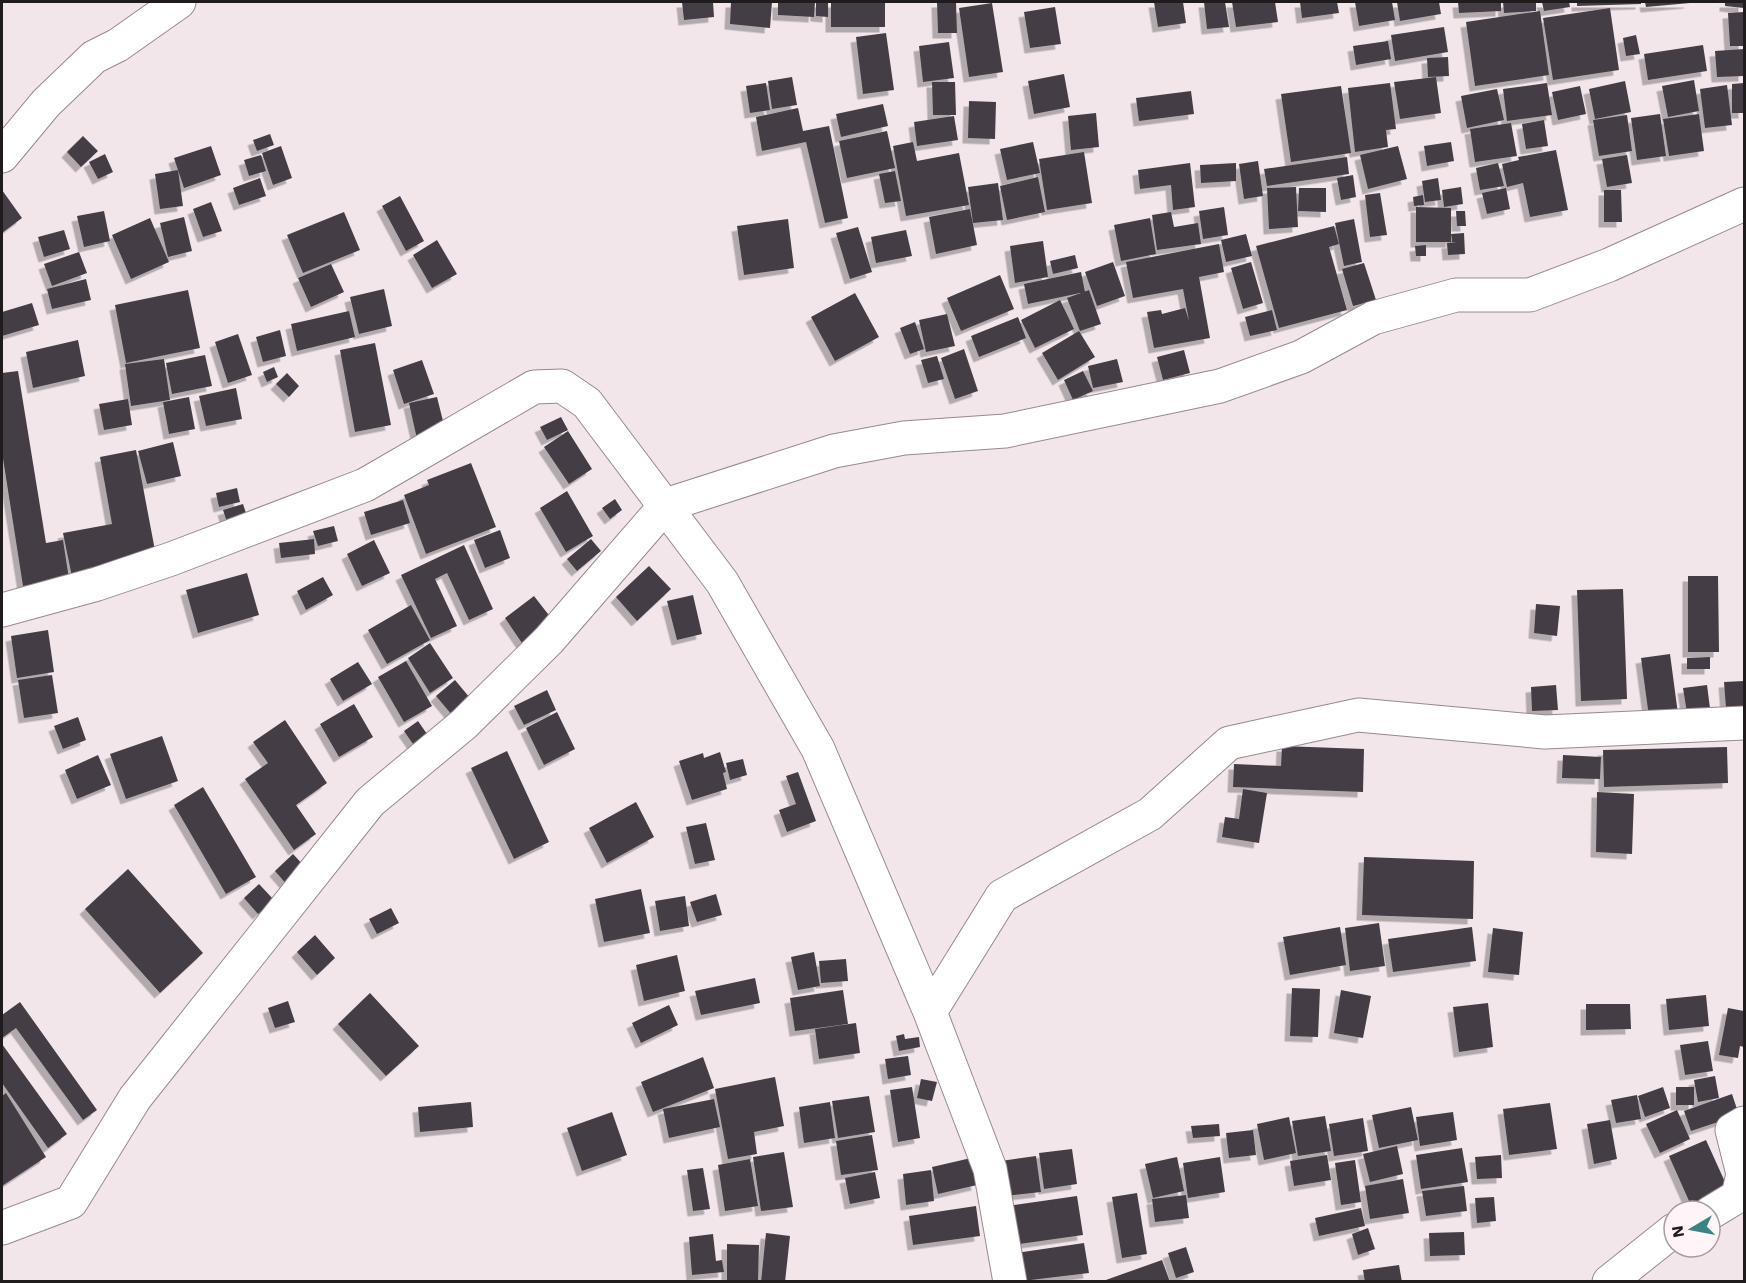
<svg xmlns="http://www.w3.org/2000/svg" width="1746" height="1283" font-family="'Work Sans',sans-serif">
	<defs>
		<filter id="shadow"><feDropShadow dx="-5.5" dy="5.5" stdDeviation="0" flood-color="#0004"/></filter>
	</defs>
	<rect width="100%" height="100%" fill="#f3e6eb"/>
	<path fill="#443e45" filter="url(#shadow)" d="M 682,2 L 713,2 L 714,17 L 684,20 Z
		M 731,2 L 772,2 L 770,28 L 730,24 Z
		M 778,2 L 815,2 L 814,17 L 778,15 Z
		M 816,2 L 828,2 L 828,17 L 816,16 Z
		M 831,2 L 885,2 L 885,27 L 831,27 Z
		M 937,2 L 956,2 L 957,33 L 938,33 Z
		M 1154,2 L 1183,2 L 1186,23 L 1158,27 Z
		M 1204,2 L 1225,2 L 1229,27 L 1207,29 Z
		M 1232,2 L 1275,2 L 1278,22 L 1236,27 Z
		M 1300,2 L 1337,2 L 1339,13 L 1302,18 Z
		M 1355,2 L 1392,2 L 1395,20 L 1359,26 Z
		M 1397,2 L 1439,2 L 1441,14 L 1400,21 Z
		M 1458,2 L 1501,2 L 1501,11 L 1459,13 Z
		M 1503,2 L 1536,2 L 1536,11 L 1504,13 Z
		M 1542,2 L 1569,2 L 1570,7 L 1544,11 Z
		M 1577,2 L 1641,2 L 1641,4 L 1577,6 Z
		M 1645,2 L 1689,2 L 1690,3 L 1646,7 Z
		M 1725,2 L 1744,2 L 1744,8 L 1725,6 Z
		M 992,3 L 1003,72 L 969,77 L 959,8 Z
		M 1055,7 L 1061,44 L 1030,48 L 1024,12 Z
		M 1610,8 L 1619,70 L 1553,80 L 1543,18 Z
		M 1540,11 L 1549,75 L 1475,86 L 1466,22 Z
		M 1744,12 L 1744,46 L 1730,46 L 1728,13 Z
		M 1444,27 L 1448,52 L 1395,61 L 1391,35 Z
		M 886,33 L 894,90 L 863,94 L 856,37 Z
		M 1636,35 L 1640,54 L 1626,56 L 1623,38 Z
		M 1388,41 L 1391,59 L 1356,65 L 1353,46 Z
		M 949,42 L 954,78 L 923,82 L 919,46 Z
		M 1703,45 L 1707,71 L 1648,80 L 1644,54 Z
		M 1744,49 L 1744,76 L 1717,77 L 1715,51 Z
		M 1448,57 L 1449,76 L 1428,77 L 1427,58 Z
		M 1064,74 L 1070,107 L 1034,114 L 1028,81 Z
		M 792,77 L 797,105 L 772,109 L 768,81 Z
		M 1436,77 L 1441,113 L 1400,119 L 1394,82 Z
		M 1694,80 L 1699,111 L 1668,117 L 1662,86 Z
		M 1625,81 L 1631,112 L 1595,119 L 1589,89 Z
		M 932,82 L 955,82 L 956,115 L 933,115 Z
		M 766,83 L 770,110 L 750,113 L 746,86 Z
		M 1390,83 L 1396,129 L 1386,130 L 1388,147 L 1355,152 L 1348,88 Z
		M 1547,83 L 1552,115 L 1507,121 L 1503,89 Z
		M 1744,83 L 1744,113 L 1732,113 L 1732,84 Z
		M 1727,85 L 1732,125 L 1705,128 L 1700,89 Z
		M 1341,86 L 1351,153 L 1291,162 L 1281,94 Z
		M 1580,86 L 1586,114 L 1558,120 L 1552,92 Z
		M 1497,89 L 1504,120 L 1467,128 L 1461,96 Z
		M 1191,91 L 1194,114 L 1139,121 L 1136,98 Z
		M 969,101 L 996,102 L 995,139 L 968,138 Z
		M 883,104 L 888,126 L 841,137 L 836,114 Z
		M 798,108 L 803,131 L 829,126 L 848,218 L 825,223 L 806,142 L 762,151 L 756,117 Z
		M 1096,113 L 1099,147 L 1071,150 L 1068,116 Z
		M 1660,114 L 1666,156 L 1637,160 L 1631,118 Z
		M 1699,114 L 1704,151 L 1669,156 L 1663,119 Z
		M 1627,115 L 1632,151 L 1599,156 L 1593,120 Z
		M 954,116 L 958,140 L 917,146 L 914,122 Z
		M 1544,120 L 1548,146 L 1526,149 L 1522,124 Z
		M 1511,123 L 1517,156 L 1475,162 L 1470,129 Z
		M 887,131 L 895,168 L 847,178 L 839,141 Z
		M 270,134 L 274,145 L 257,151 L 253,140 Z
		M 83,136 L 98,151 L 81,167 L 67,152 Z
		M 913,142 L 917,161 L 959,153 L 969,205 L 906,216 L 893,146 Z
		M 1033,142 L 1040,173 L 1007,180 L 1000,149 Z
		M 1451,142 L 1454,161 L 1427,166 L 1424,146 Z
		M 211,146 L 221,175 L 184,188 L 174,158 Z
		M 281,146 L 292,178 L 273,185 L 262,153 Z
		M 1398,146 L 1407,179 L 1368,189 L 1360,155 Z
		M 1556,150 L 1568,210 L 1530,217 L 1523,183 L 1507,187 L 1502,164 L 1519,160 L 1518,157 Z
		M 1084,152 L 1092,203 L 1047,210 L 1039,159 Z
		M 105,154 L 113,172 L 98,179 L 89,162 Z
		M 261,155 L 266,171 L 249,176 L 244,160 Z
		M 1627,155 L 1632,183 L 1607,187 L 1602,159 Z
		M 1347,157 L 1349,174 L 1267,186 L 1264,169 Z
		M 1258,161 L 1263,196 L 1244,199 L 1239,164 Z
		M 1190,163 L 1195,207 L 1173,210 L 1171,185 L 1140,189 L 1138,170 Z
		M 1236,163 L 1236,181 L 1201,183 L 1200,165 Z
		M 1498,163 L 1504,186 L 1480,190 L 1476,168 Z
		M 178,170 L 183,206 L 160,209 L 155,174 Z
		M 895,171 L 901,201 L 885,203 L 879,174 Z
		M 1353,175 L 1356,197 L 1341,200 L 1337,178 Z
		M 1038,177 L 1045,212 L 1007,220 L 1000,186 Z
		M 260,178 L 266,196 L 239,205 L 233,188 Z
		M 1438,178 L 1441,200 L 1425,202 L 1422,181 Z
		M 998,183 L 1003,220 L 973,223 L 968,187 Z
		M 1296,187 L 1298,227 L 1269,229 L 1267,188 Z
		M 1461,187 L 1463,204 L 1444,207 L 1442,190 Z
		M 1299,188 L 1326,188 L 1326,212 L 1298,211 Z
		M 1506,188 L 1510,209 L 1487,214 L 1482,193 Z
		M 2,190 L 22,218 L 2,233 Z
		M 1604,190 L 1621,190 L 1622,222 L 1604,222 Z
		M 1380,193 L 1387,235 L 1370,237 L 1365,195 Z
		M 1423,195 L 1424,205 L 1414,206 L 1413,197 Z
		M 400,196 L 424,241 L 406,251 L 382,206 Z
		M 211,202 L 222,231 L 203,237 L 193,209 Z
		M 1224,207 L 1228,235 L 1203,239 L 1199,211 Z
		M 1416,207 L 1451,208 L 1451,242 L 1416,242 Z
		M 970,209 L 977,245 L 936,254 L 929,217 Z
		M 104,211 L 110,241 L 84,247 L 77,216 Z
		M 1456,211 L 1465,211 L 1466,226 L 1457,226 Z
		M 344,212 L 360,250 L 303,273 L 287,235 Z
		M 1171,212 L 1174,227 L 1198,223 L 1201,244 L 1157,250 L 1152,215 Z
		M 184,217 L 192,251 L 168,257 L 160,223 Z
		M 150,218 L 169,262 L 131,279 L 112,235 Z
		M 1150,218 L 1156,254 L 1121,261 L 1114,225 Z
		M 788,219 L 794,268 L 744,275 L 737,226 Z
		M 1354,219 L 1362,262 L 1344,266 L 1335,223 Z
		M 1334,226 L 1339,244 L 1329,247 L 1347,310 L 1279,328 L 1256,246 Z
		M 858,227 L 872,272 L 850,279 L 836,233 Z
		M 64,230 L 70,249 L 44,257 L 38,237 Z
		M 906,230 L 912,256 L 876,263 L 871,237 Z
		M 1464,233 L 1465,254 L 1448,255 L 1447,243 L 1457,242 L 1452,242 L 1451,234 Z
		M 1246,234 L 1252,256 L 1226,262 L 1221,240 Z
		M 437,240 L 457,274 L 432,288 L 413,255 Z
		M 1043,241 L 1048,277 L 1015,283 L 1010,246 Z
		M 1219,244 L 1224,272 L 1199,277 L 1210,338 L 1154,348 L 1147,312 L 1161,310 L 1162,314 L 1185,308 L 1189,321 L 1183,289 L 1133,298 L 1126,262 Z
		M 1426,245 L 1426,256 L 1416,256 L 1415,246 Z
		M 79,252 L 87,273 L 52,286 L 44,264 Z
		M 1075,255 L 1078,268 L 1053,274 L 1050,261 Z
		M 1113,262 L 1125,296 L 1097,306 L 1085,272 Z
		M 1251,262 L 1263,303 L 1243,309 L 1231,268 Z
		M 1364,263 L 1376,300 L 1353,306 L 1342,269 Z
		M 331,264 L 344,292 L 311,307 L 298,278 Z
		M 1081,272 L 1085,292 L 1028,304 L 1024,284 Z
		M 1000,275 L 1014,309 L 961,331 L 947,298 Z
		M 86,279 L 91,300 L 52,309 L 47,289 Z
		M 384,289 L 392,326 L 359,334 L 350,297 Z
		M 188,290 L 200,348 L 126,363 L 115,305 Z
		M 1089,290 L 1101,324 L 1080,331 L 1067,298 Z
		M 855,293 L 879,337 L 835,361 L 811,317 Z
		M 1060,300 L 1074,329 L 1035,348 L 1021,320 Z
		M 32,303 L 39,325 L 2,336 L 2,312 Z
		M 1272,310 L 1277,330 L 1250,336 L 1245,317 Z
		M 349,311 L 355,337 L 297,351 L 291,324 Z
		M 947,314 L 955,346 L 926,352 L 919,320 Z
		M 1018,317 L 1026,338 L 979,357 L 971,336 Z
		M 915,322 L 924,349 L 910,354 L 900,328 Z
		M 280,330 L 286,356 L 263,362 L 256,337 Z
		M 1079,331 L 1095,357 L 1058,380 L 1042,353 Z
		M 238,334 L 252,375 L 228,383 L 215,342 Z
		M 78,340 L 85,376 L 33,388 L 26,352 Z
		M 375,343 L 391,425 L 355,432 L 340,350 Z
		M 964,349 L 978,391 L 955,399 L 941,358 Z
		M 1184,350 L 1190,373 L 1163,380 L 1157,357 Z
		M 205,355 L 212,386 L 172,394 L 166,363 Z
		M 937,356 L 944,379 L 928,383 L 921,360 Z
		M 164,359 L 170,400 L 131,406 L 125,364 Z
		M 1117,359 L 1123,382 L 1093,388 L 1088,366 Z
		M 422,360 L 434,394 L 404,404 L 393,370 Z
		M 274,367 L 278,377 L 267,382 L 263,372 Z
		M 18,371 L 46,543 L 63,540 L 69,579 L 23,586 L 2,452 L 2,373 Z
		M 1083,371 L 1093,391 L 1073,400 L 1064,380 Z
		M 287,373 L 299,386 L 289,397 L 276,384 Z
		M 236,388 L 242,419 L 206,426 L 199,396 Z
		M 189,397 L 195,429 L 169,434 L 163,402 Z
		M 437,397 L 446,433 L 417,439 L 409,403 Z
		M 128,399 L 132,425 L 104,430 L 99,404 Z
		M 561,417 L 568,430 L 547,440 L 540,427 Z
		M 568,431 L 592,469 L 569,484 L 544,447 Z
		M 173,442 L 181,476 L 147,484 L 138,451 Z
		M 136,450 L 157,561 L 72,577 L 63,533 L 112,524 L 100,457 Z
		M 471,463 L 496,527 L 426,554 L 404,495 L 429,485 L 427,480 Z
		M 237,488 L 240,502 L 219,507 L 216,493 Z
		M 567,491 L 593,536 L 566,552 L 540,508 Z
		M 615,499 L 622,510 L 610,519 L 602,508 Z
		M 403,500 L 410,523 L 371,535 L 364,512 Z
		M 243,504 L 247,516 L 227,522 L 223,510 Z
		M 334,526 L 338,541 L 318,546 L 313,531 Z
		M 500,530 L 510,558 L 485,568 L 474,540 Z
		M 314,539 L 315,554 L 281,558 L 279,543 Z
		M 591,539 L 601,551 L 577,571 L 567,559 Z
		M 374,540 L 390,573 L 362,586 L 347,554 Z
		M 464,545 L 493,609 L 469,620 L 447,573 L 435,579 L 457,626 L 431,638 L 401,575 Z
		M 649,566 L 671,589 L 637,621 L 616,597 Z
		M 247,573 L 259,615 L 198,633 L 186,590 Z
		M 1688,576 L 1718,576 L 1719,652 L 1688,652 Z
		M 323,577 L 333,595 L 306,610 L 297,591 Z
		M 1623,589 L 1627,699 L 1581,701 L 1577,590 Z
		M 693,595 L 702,634 L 677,640 L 667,601 Z
		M 534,596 L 555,623 L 524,646 L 505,618 Z
		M 1536,604 L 1560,606 L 1557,636 L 1534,633 Z
		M 411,605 L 430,640 L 387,664 L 368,630 Z
		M 48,630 L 54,672 L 17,678 L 11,636 Z
		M 430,643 L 453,678 L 430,693 L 408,658 Z
		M 1670,654 L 1678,714 L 1649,717 L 1641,658 Z
		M 1710,657 L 1710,669 L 1687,669 L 1687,658 Z
		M 406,661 L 432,706 L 404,722 L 378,677 Z
		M 358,662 L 372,684 L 343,701 L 330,679 Z
		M 52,675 L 58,713 L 24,718 L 18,680 Z
		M 455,680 L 470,698 L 452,715 L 436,696 Z
		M 1744,681 L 1744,707 L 1726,708 L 1724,682 Z
		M 1556,685 L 1558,710 L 1532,711 L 1531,687 Z
		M 1707,685 L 1711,716 L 1688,719 L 1683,688 Z
		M 547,690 L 556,710 L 524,725 L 514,706 Z
		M 354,704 L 373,737 L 339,757 L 320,724 Z
		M 557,712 L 575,749 L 544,765 L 526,728 Z
		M 78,717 L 86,740 L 63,749 L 54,726 Z
		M 285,720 L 327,783 L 296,805 L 316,834 L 294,850 L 245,779 L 268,763 L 253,742 Z
		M 418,721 L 427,734 L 413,744 L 404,731 Z
		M 162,736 L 178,781 L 126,799 L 110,754 Z
		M 1282,746 L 1364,749 L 1363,792 L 1233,787 L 1234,764 L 1281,766 Z
		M 1727,747 L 1728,783 L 1604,787 L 1603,750 Z
		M 507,751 L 549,842 L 514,859 L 471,768 Z
		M 720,752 L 726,772 L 723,773 L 727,789 L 692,800 L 679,761 L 703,753 L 704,758 Z
		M 98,755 L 111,785 L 77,799 L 65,770 Z
		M 1563,755 L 1601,757 L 1600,779 L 1562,778 Z
		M 743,759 L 747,775 L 730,780 L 726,763 Z
		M 798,772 L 816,821 L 787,832 L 779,810 L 796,804 L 786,776 Z
		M 203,787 L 256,877 L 226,894 L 174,805 Z
		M 1243,789 L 1267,793 L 1259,843 L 1222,837 L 1225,817 L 1239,819 Z
		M 1597,792 L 1634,794 L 1632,854 L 1596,852 Z
		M 636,802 L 654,837 L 607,863 L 589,828 Z
		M 706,823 L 715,860 L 695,864 L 686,827 Z
		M 293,854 L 307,869 L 288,886 L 275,871 Z
		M 1364,857 L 1474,861 L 1473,919 L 1362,915 Z
		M 128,869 L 203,953 L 160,993 L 85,909 Z
		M 259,884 L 274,900 L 258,914 L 244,898 Z
		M 641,889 L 650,933 L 604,942 L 595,899 Z
		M 716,894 L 722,915 L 697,922 L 690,902 Z
		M 685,896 L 689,926 L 660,931 L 655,901 Z
		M 391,908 L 399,923 L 377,934 L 369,919 Z
		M 1379,923 L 1385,966 L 1350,971 L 1345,928 Z
		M 1340,927 L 1346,965 L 1290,975 L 1283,937 Z
		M 1472,927 L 1476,961 L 1393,972 L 1388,939 Z
		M 1493,928 L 1523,932 L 1519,975 L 1488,972 Z
		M 315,935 L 335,958 L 317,975 L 297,952 Z
		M 814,952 L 820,986 L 798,990 L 791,957 Z
		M 677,955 L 685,991 L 644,1001 L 636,965 Z
		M 846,959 L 848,981 L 821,983 L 819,961 Z
		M 755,978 L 760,1003 L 701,1015 L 695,991 Z
		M 1292,988 L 1320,989 L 1318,1037 L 1290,1036 Z
		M 843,990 L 848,1024 L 795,1031 L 790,998 Z
		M 1341,990 L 1371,996 L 1363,1038 L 1334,1033 Z
		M 370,993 L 419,1046 L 386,1076 L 338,1024 Z
		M 1706,995 L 1709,1026 L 1669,1030 L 1666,999 Z
		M 288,1001 L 295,1022 L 275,1028 L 268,1008 Z
		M 20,1002 L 97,1110 L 83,1120 L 16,1028 L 2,1038 L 2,1015 Z
		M 1488,1003 L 1493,1047 L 1459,1052 L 1453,1007 Z
		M 1586,1004 L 1630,1004 L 1631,1029 L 1586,1030 Z
		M 669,1005 L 678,1025 L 641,1043 L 632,1023 Z
		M 1728,1008 L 1744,1011 L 1744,1047 L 1740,1046 L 1738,1058 L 1719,1055 Z
		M 856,1023 L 860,1053 L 819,1059 L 815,1029 Z
		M 904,1034 L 905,1039 L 919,1037 L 920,1047 L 899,1051 L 896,1036 Z
		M 1708,1041 L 1713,1071 L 1685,1075 L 1680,1045 Z
		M 2,1044 L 67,1134 L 48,1148 L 2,1083 Z
		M 908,1056 L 911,1075 L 888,1079 L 885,1059 Z
		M 703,1057 L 714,1088 L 653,1112 L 641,1082 Z
		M 1715,1076 L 1719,1098 L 1698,1102 L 1694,1080 Z
		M 775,1077 L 784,1126 L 754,1132 L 757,1154 L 728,1159 L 715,1089 Z
		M 921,1079 L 937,1082 L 932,1101 L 917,1098 Z
		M 912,1087 L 920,1138 L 898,1142 L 890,1090 Z
		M 1663,1087 L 1670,1108 L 1645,1117 L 1638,1096 Z
		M 1676,1087 L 1694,1087 L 1694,1105 L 1676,1105 Z
		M 6,1093 L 46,1157 L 2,1186 L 2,1096 Z
		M 1732,1094 L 1739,1115 L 1691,1131 L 1684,1111 Z
		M 1637,1095 L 1641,1119 L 1616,1123 L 1611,1100 Z
		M 869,1096 L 875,1132 L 838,1138 L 832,1101 Z
		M 714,1099 L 720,1127 L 669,1138 L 663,1109 Z
		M 471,1102 L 473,1127 L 420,1132 L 418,1107 Z
		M 830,1102 L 835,1138 L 804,1143 L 799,1107 Z
		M 1550,1103 L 1557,1149 L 1509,1155 L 1503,1109 Z
		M 1411,1107 L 1418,1140 L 1379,1148 L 1372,1115 Z
		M 1677,1110 L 1690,1139 L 1660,1153 L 1646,1124 Z
		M 612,1112 L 627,1155 L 582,1171 L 567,1128 Z
		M 1453,1112 L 1457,1140 L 1420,1146 L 1416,1117 Z
		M 1325,1116 L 1331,1151 L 1298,1156 L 1292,1121 Z
		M 1289,1117 L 1296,1153 L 1264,1160 L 1257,1124 Z
		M 1363,1118 L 1368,1151 L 1334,1156 L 1329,1124 Z
		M 1610,1120 L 1617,1159 L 1594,1164 L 1587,1124 Z
		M 1219,1124 L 1220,1136 L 1193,1138 L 1191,1126 Z
		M 1253,1130 L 1256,1155 L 1229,1158 L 1226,1133 Z
		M 872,1135 L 878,1170 L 841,1175 L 836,1141 Z
		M 1706,1140 L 1730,1193 L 1693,1210 L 1669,1156 Z
		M 1397,1146 L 1403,1174 L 1370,1182 L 1363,1154 Z
		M 1462,1148 L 1468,1182 L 1421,1189 L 1416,1155 Z
		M 1072,1149 L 1077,1184 L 1044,1189 L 1039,1153 Z
		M 784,1152 L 793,1207 L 761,1211 L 753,1157 Z
		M 1327,1155 L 1331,1180 L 1294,1186 L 1290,1161 Z
		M 1501,1155 L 1502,1178 L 1477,1179 L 1475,1157 Z
		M 1036,1156 L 1041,1192 L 1005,1196 L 1001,1161 Z
		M 1177,1157 L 1184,1191 L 1153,1198 L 1145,1164 Z
		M 1220,1157 L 1225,1192 L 1188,1198 L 1183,1163 Z
		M 971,1158 L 977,1185 L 938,1194 L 932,1167 Z
		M 750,1159 L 758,1206 L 725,1211 L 718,1165 Z
		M 1355,1160 L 1361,1202 L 1341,1205 L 1335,1163 Z
		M 703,1168 L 710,1209 L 693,1211 L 687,1170 Z
		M 931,1170 L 934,1201 L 906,1205 L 903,1174 Z
		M 875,1172 L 880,1198 L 850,1204 L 845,1178 Z
		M 1403,1179 L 1409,1213 L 1370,1219 L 1365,1186 Z
		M 1464,1186 L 1467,1211 L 1426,1216 L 1422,1191 Z
		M 1137,1193 L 1147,1254 L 1122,1258 L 1112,1197 Z
		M 1186,1195 L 1189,1218 L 1155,1222 L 1152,1199 Z
		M 1077,1196 L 1083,1235 L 1013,1245 L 1007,1206 Z
		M 1494,1197 L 1496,1221 L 1477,1223 L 1475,1198 Z
		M 976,1206 L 980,1236 L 913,1245 L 909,1216 Z
		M 1361,1208 L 1365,1226 L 1319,1236 L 1315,1218 Z
		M 1368,1228 L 1375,1249 L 1358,1255 L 1352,1234 Z
		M 1464,1232 L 1465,1255 L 1430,1256 L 1429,1233 Z
		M 766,1233 L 790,1236 L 785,1282 L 761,1282 Z
		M 713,1234 L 716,1261 L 722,1260 L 724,1272 L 692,1275 L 689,1237 Z
		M 1084,1243 L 1089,1273 L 1014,1282 L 1010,1254 Z
		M 727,1244 L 759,1245 L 758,1282 L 727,1282 Z
		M 1186,1247 L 1194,1272 L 1176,1278 L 1168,1253 Z
		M 1162,1260 L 1170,1282 L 1103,1282 L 1103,1281 Z
		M 1399,1265 L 1402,1282 L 1365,1282 L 1363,1270 Z"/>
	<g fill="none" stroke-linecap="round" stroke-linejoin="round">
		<g stroke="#968a8e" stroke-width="35">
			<path id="minor" d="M 2,156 L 46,103 L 94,57 L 118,45 L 179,2
				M 2,610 L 97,584 L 171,559 L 365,485 L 534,387 L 562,386 L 587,403 L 722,582 L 818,749 L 930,1012 L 990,1169 L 1010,1282
				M 930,1012 L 1002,896 L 1150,814 L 1229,743 L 1358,715 L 1545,732 L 1744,723
				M 1710,1213 L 1738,1196 L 1743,1174 L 1732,1130 L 1744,1123
				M 2,1228 L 71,1202 L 135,1098 L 370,802 L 464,724 L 549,640 L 666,505 L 834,451 L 904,438 L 1005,431 L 1220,386 L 1301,357 L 1373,318 L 1456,295 L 1530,295 L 1609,265 L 1744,204
				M 1609,1282 L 1674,1230"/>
		</g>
		<use href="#minor" stroke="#fff" stroke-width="33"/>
	</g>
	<rect width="1746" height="1283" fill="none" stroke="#201b1d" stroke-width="6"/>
	<g transform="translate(1692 1229) rotate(260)"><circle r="28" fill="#fff4f8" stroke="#a69da0" stroke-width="1.5"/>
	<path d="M0-4.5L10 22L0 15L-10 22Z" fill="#3b8484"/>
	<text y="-9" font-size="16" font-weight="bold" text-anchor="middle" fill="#201b1d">N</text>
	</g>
</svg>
